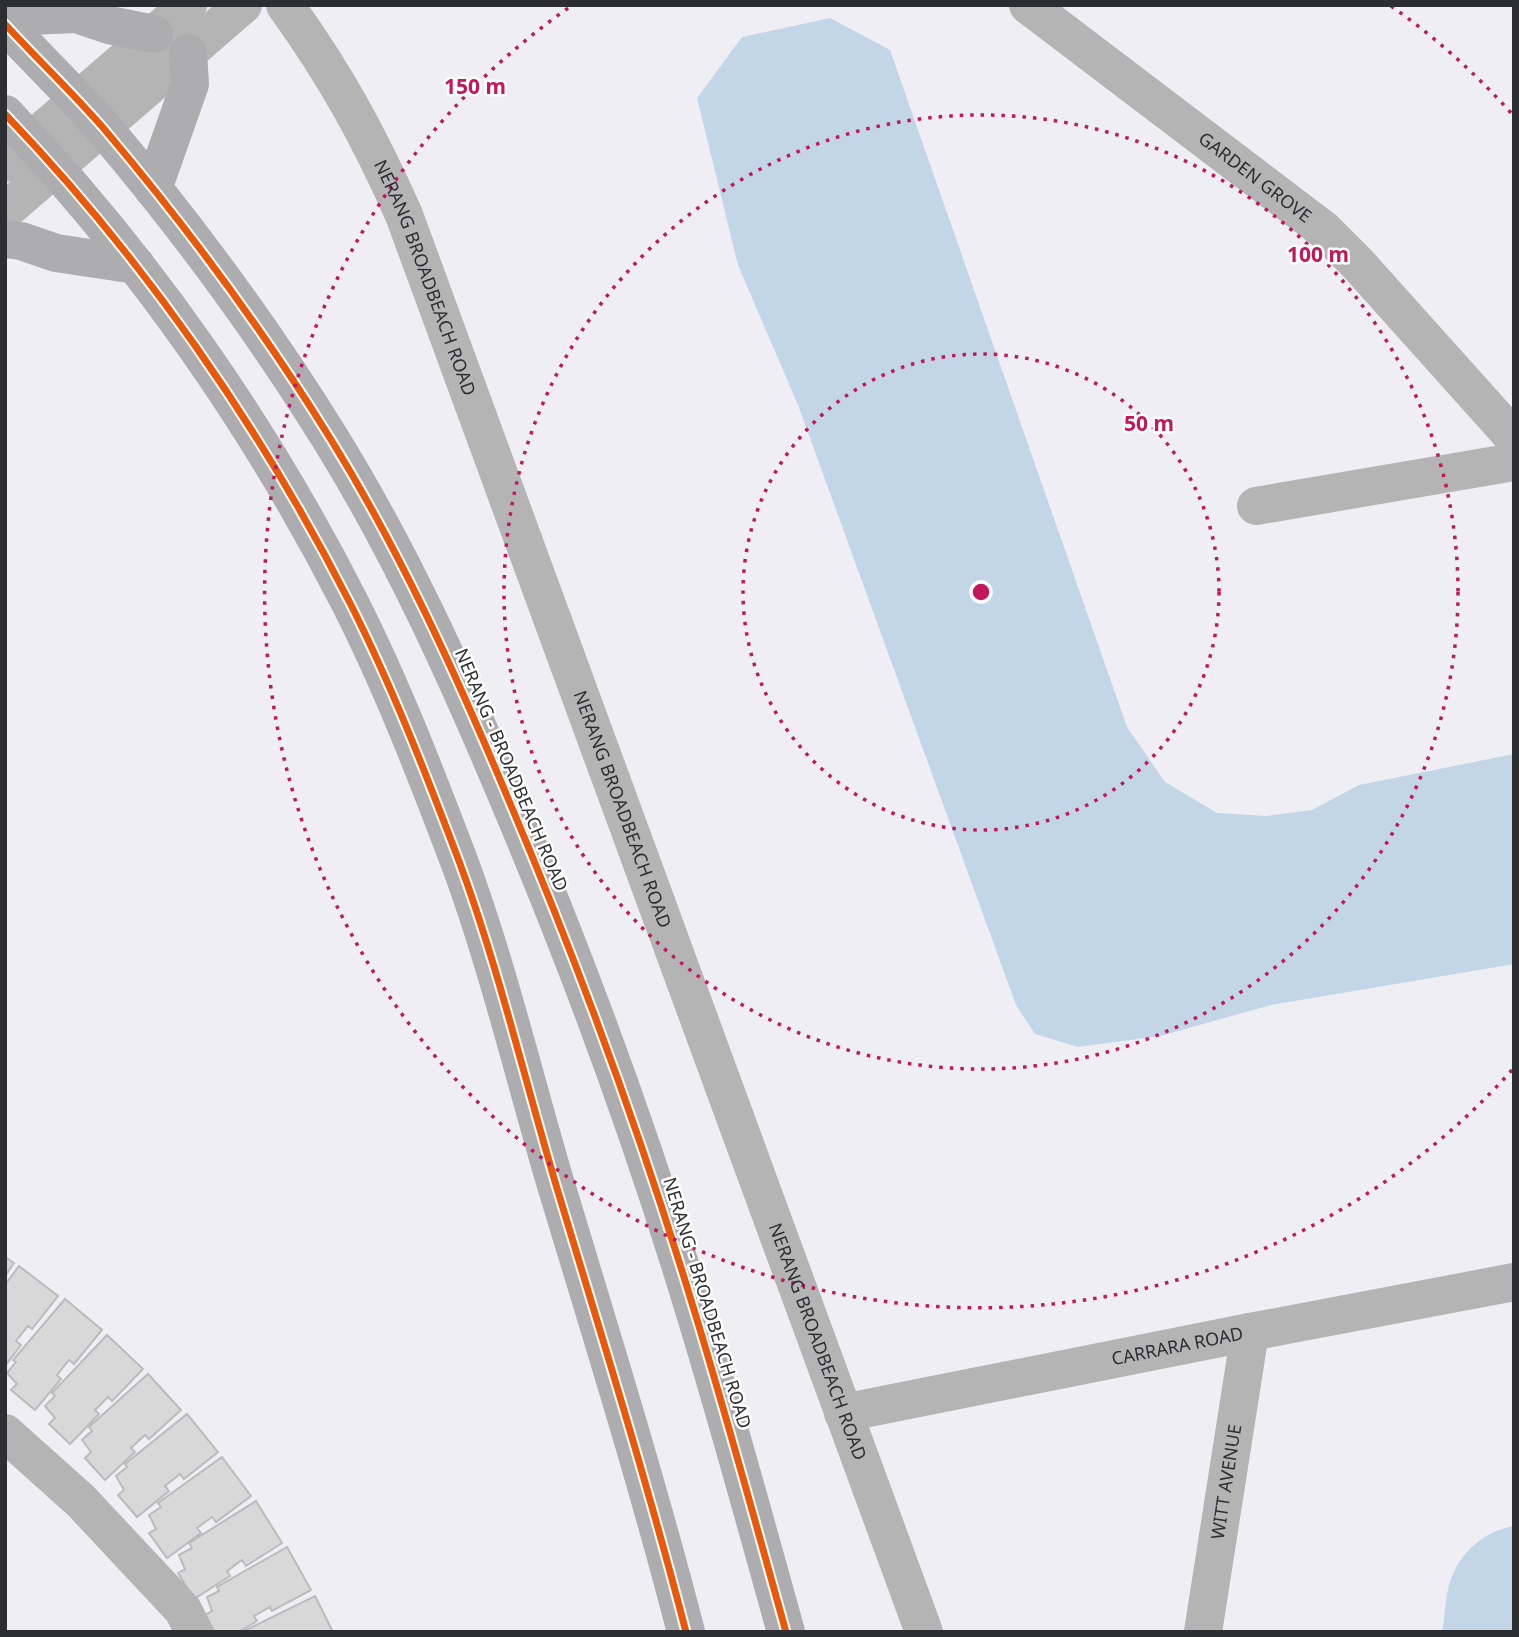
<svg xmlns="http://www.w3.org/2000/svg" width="1519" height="1637" font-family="'Noto Sans',sans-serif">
	<rect width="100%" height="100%" fill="#eeeef4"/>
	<path fill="#c3d6e7" d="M 830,18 L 890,50 L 1127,727 L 1165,782 L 1217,813 L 1266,816 L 1312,810 L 1359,785 L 1514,754 L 1514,964 L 1271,1005 L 1160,1036 L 1078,1047 L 1035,1034 L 1016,1005 L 798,405 L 738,265 L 697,98 L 742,37 Z
		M 1514,1526 L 1514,1632 L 1442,1632 C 1445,1616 1445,1597 1450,1582 C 1459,1553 1484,1531 1514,1526 Z"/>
	<path fill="#d9d8d9" stroke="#bcbbbc" stroke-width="2" d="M 5,1257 L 14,1263 L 5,1276 Z
		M 19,1266 L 58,1296 L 32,1329 L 28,1326 L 16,1341 L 21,1345 L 5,1366 L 5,1285 Z
		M 65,1299 L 102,1330 L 74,1364 L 69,1360 L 57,1375 L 61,1379 L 35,1410 L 11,1390 L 17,1384 L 7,1373 L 16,1362 L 13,1360 Z
		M 107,1335 L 143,1369 L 112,1401 L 108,1397 L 95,1410 L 99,1414 L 70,1444 L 49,1424 L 55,1418 L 45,1406 L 55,1396 L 52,1393 Z
		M 148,1374 L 181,1410 L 149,1439 L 145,1435 L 131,1448 L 135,1452 L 105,1480 L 85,1458 L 91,1452 L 82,1440 L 92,1431 L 89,1427 Z
		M 187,1414 L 218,1452 L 184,1479 L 180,1474 L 165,1486 L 169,1491 L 137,1517 L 118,1495 L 124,1490 L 116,1476 L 127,1467 L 125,1464 Z
		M 222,1457 L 251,1496 L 216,1522 L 212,1517 L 197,1528 L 201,1533 L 167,1558 L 149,1533 L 156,1529 L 149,1515 L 161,1507 L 158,1503 Z
		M 256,1501 L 282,1543 L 246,1566 L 242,1560 L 227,1571 L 230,1576 L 194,1599 L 178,1573 L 185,1569 L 179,1555 L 192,1548 L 189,1543 Z
		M 287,1547 L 311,1590 L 272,1611 L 270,1607 L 254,1616 L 257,1621 L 238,1632 L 215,1632 L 205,1615 L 212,1611 L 207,1597 L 219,1591 L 217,1587 Z
		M 315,1596 L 333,1632 L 244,1631 Z"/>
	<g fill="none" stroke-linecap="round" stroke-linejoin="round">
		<g stroke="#b4b4b5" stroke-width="38">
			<path id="s1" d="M 285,5 C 335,74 370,138 404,215 L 924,1632"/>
			<path id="s2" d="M 1028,5 L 1324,230 L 1358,264 L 1514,438"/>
			<path d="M 5,163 L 188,5"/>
			<path d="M 5,211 L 243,5"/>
			<path d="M 1256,506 L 1514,462"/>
			<path id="s3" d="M 843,1413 L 1250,1332 L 1514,1282"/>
			<path d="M 5,1433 L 81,1501 L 183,1610 L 194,1632"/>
			<path id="s4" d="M 1203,1632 L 1250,1332"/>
		</g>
		<path stroke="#adadaf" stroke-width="38" d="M 5,17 L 76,14 L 109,25 L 154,34
			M 5,24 C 38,60 73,93 105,130 C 187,227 263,330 330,438 C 400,551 456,674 507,796 C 577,961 639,1129 691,1300 C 725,1410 755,1521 786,1632
			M 5,114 C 143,258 260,426 350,603 C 392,686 426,774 459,861 C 498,966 524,1077 556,1185 C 601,1334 647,1481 686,1632
			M 153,189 L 190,84 L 188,53
			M 5,239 L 21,241 L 56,253 L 136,265"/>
		<g stroke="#fff" stroke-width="11">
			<path id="cycleway" d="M 5,24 C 38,60 73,93 105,130 C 187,227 263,330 330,438 C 400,551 456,674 507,796 C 577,961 639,1129 691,1300 C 725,1410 755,1521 786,1632
				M 5,114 C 143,258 260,426 350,603 C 392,686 426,774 459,861 C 498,966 524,1077 556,1185 C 601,1334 647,1481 686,1632"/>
		</g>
		<use href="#cycleway" stroke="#e8590c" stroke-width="7"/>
	</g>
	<g fill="none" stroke="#c2185b" stroke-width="3.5" stroke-dasharray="3.5 7">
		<circle cx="981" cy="592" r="238"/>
		<circle cx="981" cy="592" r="477"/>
		<path d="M1512 1070A715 715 0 1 1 571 6M1391 6A715 715 0 0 1 1512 114"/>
	</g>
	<g text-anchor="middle" stroke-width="5" stroke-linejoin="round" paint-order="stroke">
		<g font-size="18" fill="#2d2e32" stroke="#fff">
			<text dy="6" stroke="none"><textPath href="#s2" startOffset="285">GARDEN GROVE</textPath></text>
			<text dy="6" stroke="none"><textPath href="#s1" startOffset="308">NERANG BROADBEACH ROAD</textPath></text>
			<text transform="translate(511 770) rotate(67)" y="6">NERANG - BROADBEACH ROAD</text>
			<text dy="6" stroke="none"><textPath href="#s1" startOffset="875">NERANG BROADBEACH ROAD</textPath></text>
			<text transform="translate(707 1303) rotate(73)" y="6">NERANG - BROADBEACH ROAD</text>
			<text dy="6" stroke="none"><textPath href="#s1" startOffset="1442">NERANG BROADBEACH ROAD</textPath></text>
			<text dy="6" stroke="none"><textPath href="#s3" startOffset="341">CARRARA ROAD</textPath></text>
			<text dy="6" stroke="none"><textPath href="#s4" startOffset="152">WITT AVENUE</textPath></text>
		</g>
	</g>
	<circle cx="981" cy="592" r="10" fill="#c2185b" stroke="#fff" stroke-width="3.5"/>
	<g font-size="21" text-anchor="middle" font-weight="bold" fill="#c2185b" stroke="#fff" stroke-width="5" stroke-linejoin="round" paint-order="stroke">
		<text x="475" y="94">150 m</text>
		<text x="1318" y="262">100 m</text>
		<text x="1149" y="431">50 m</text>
	</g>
	<rect width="1519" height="1637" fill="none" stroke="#2d2e32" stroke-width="14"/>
</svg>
